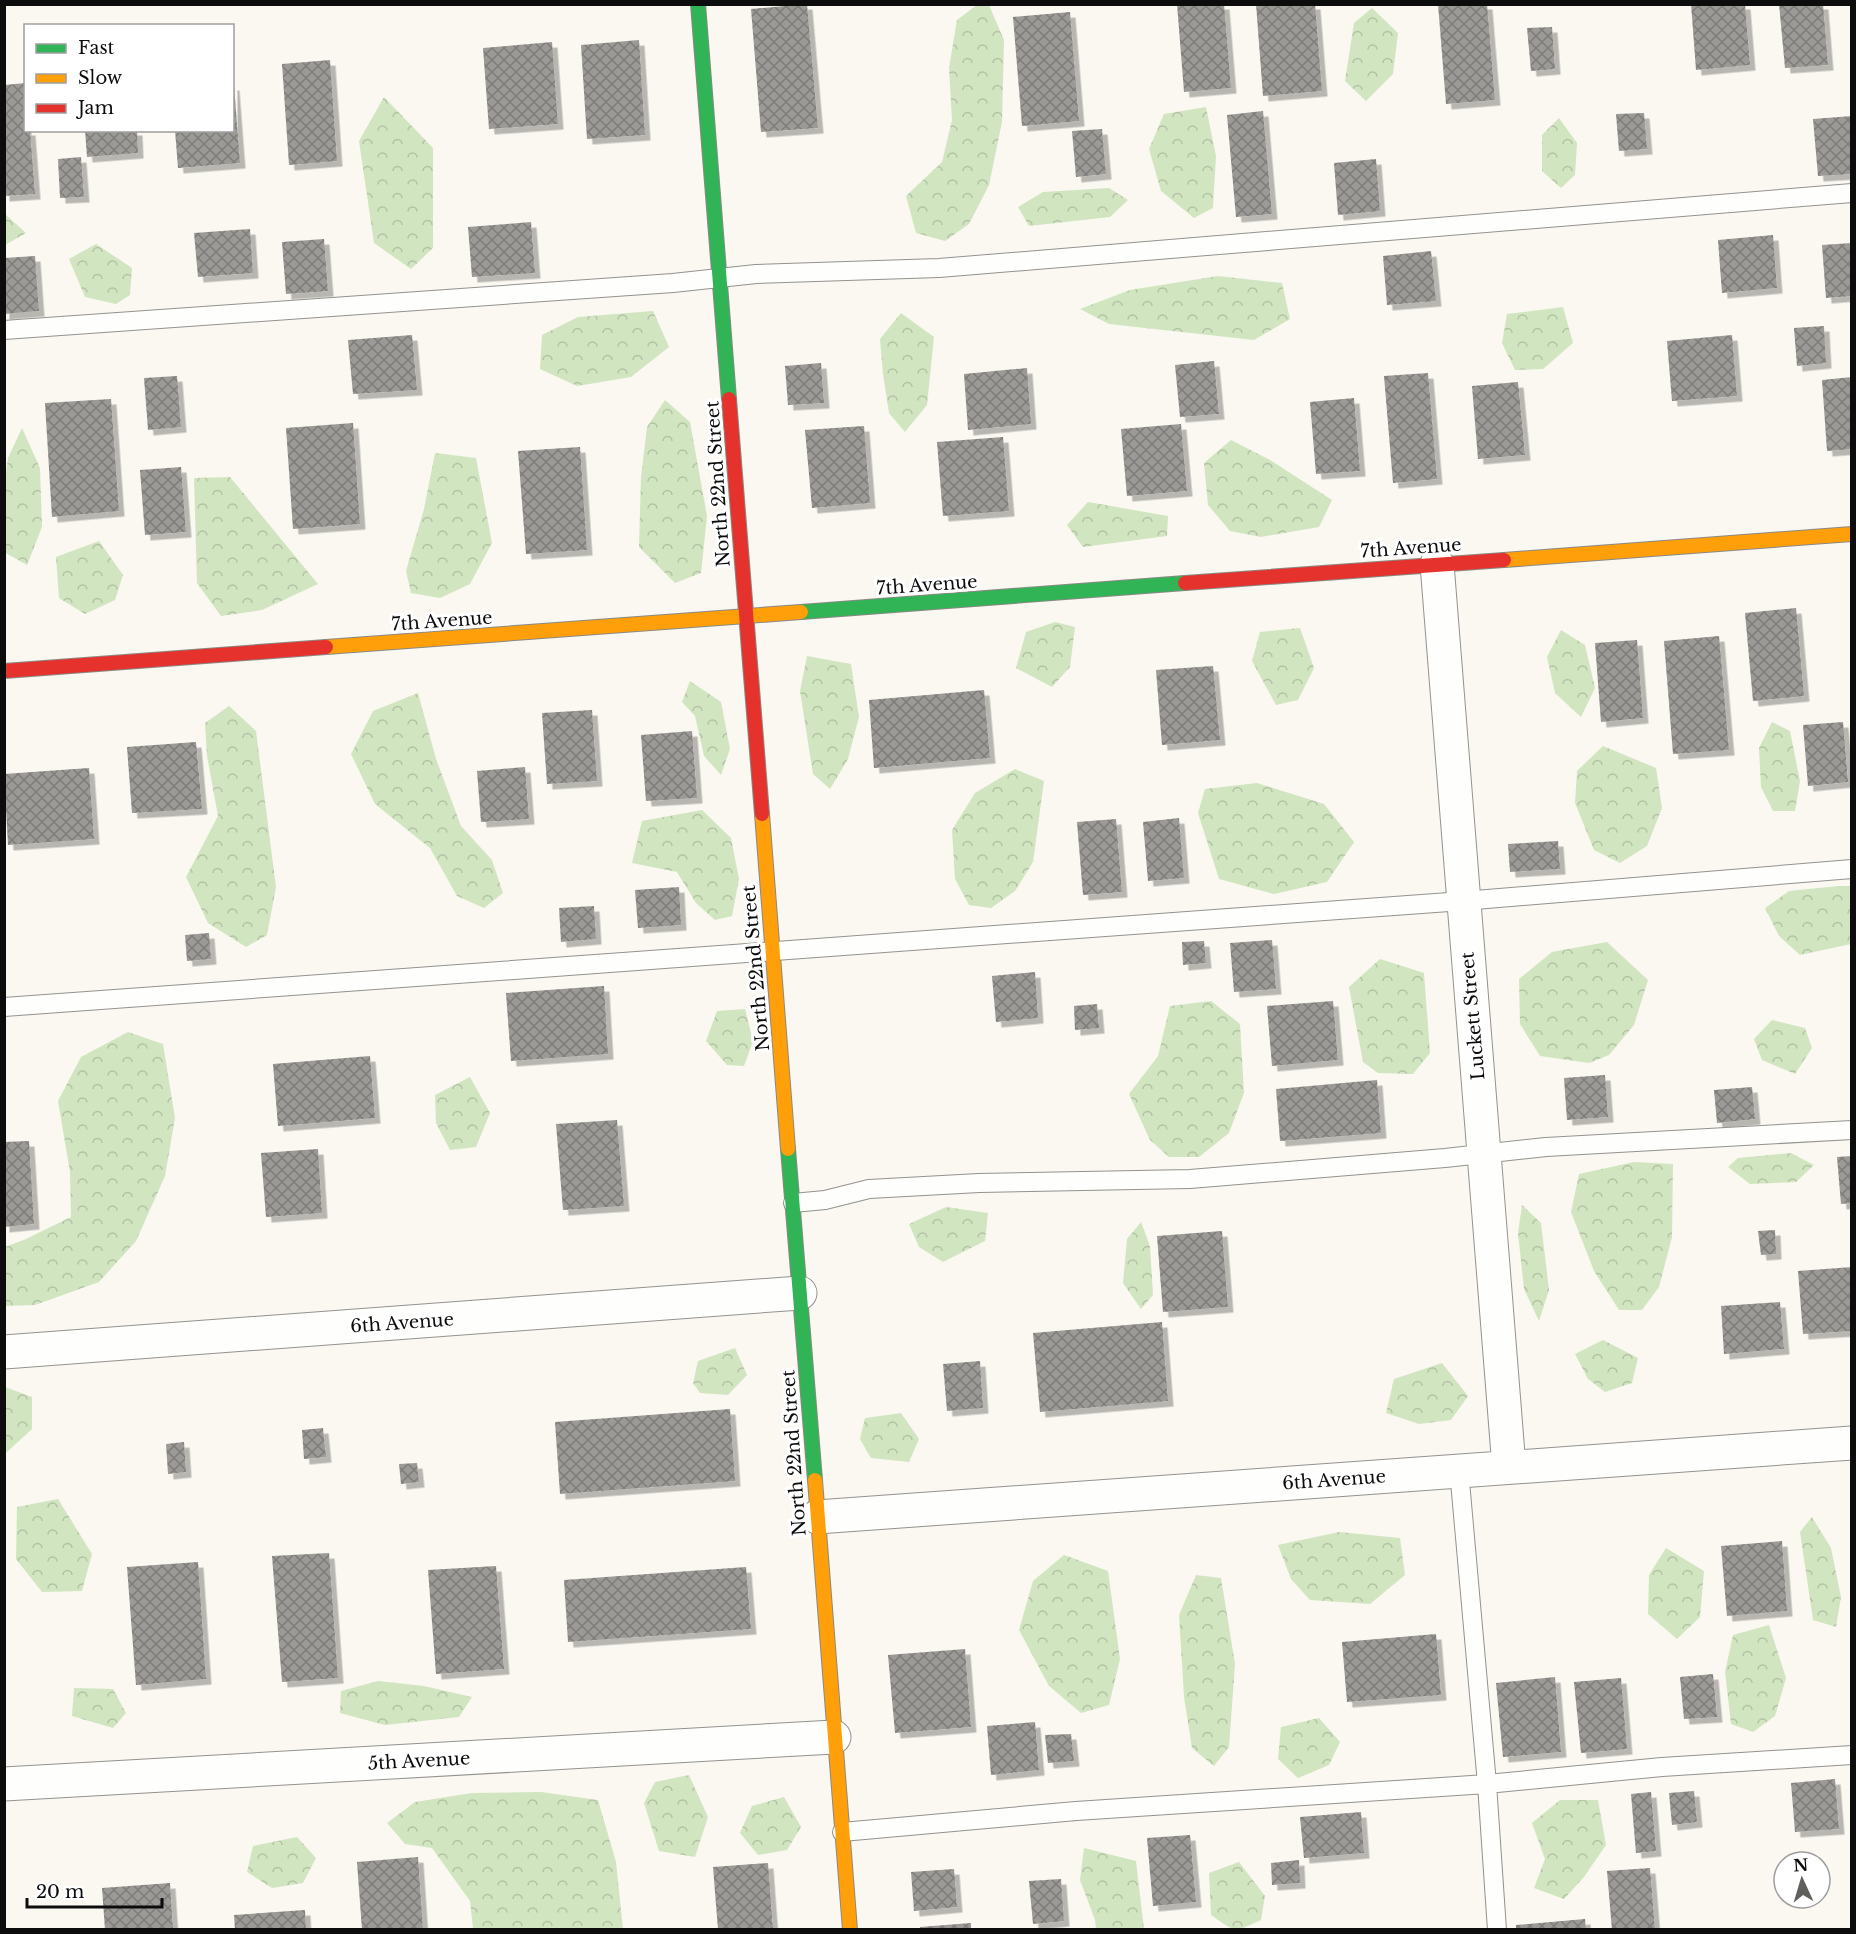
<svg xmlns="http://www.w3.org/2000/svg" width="1856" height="1934" font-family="'Libre Baskerville',serif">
	<defs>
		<pattern id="forest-crowns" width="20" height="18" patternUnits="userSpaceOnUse" patternTransform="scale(1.5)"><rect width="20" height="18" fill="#d1e5c0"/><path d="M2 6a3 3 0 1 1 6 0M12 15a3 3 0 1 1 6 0" fill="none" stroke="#b2c3a4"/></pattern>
		<pattern id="building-cross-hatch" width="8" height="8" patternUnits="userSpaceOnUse" patternTransform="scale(1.5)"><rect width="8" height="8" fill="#9c9a96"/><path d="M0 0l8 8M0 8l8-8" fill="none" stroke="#7e7c79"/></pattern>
		<filter id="shadow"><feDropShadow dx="5.5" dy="5.5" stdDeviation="0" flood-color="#0004"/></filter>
	</defs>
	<rect width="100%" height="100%" fill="#faf8f0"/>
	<path fill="url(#forest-crowns)" d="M 977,5 L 989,5 L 1004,40 L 1002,122 L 989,185 L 969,224 L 945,241 L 916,233 L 906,196 L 942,162 L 952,120 L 949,68 L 957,20 Z
		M 1372,8 L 1398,33 L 1393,74 L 1366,101 L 1345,81 L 1354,23 Z
		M 384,97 L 433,148 L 433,248 L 411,269 L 374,243 L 359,141 Z
		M 1206,107 L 1216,156 L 1213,208 L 1194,218 L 1161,191 L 1149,149 L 1164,114 Z
		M 1559,118 L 1577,143 L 1575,175 L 1561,188 L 1542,171 L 1542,135 Z
		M 1109,188 L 1128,200 L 1110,217 L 1029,226 L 1018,207 L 1043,192 Z
		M 4,213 L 26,233 L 5,245 L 4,245 Z
		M 96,244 L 132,268 L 130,295 L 116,304 L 85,297 L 69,259 Z
		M 1218,276 L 1282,283 L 1290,319 L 1254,340 L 1109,324 L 1080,309 L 1130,290 Z
		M 1563,307 L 1573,343 L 1543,369 L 1515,370 L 1502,343 L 1507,314 Z
		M 653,311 L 669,347 L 631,377 L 577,386 L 540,369 L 542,335 L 578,317 Z
		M 901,313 L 934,337 L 927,405 L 905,432 L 889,413 L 883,374 L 880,339 Z
		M 665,400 L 690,422 L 707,516 L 701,573 L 675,583 L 639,547 L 641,477 L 647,427 Z
		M 22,428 L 40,468 L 42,527 L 27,565 L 4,552 L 5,479 L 8,458 Z
		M 1231,440 L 1270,460 L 1332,500 L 1319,527 L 1261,537 L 1230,531 L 1208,505 L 1204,463 Z
		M 435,453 L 476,458 L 492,543 L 470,584 L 440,598 L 411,593 L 406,571 L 424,509 Z
		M 230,477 L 318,584 L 262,610 L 221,616 L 197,583 L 194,478 Z
		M 1088,502 L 1168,516 L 1167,536 L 1083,547 L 1067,525 Z
		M 99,541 L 123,575 L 115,600 L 85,614 L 59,598 L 56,557 Z
		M 1055,622 L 1075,627 L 1070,667 L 1052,687 L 1016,668 L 1026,632 Z
		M 1300,628 L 1314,668 L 1298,700 L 1276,705 L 1252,661 L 1260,632 Z
		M 1561,630 L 1585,645 L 1595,688 L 1581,717 L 1555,693 L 1547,657 Z
		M 807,656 L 851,664 L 859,717 L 848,759 L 830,789 L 813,774 L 800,691 Z
		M 690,681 L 721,702 L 730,749 L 721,775 L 704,756 L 695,716 L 682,702 Z
		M 418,693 L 436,759 L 461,826 L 492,860 L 503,893 L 484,908 L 457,896 L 430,848 L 375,804 L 351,754 L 373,711 Z
		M 229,706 L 256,731 L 276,887 L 267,935 L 246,947 L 208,923 L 186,877 L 218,816 L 207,756 L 205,723 Z
		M 1772,722 L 1790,731 L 1800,781 L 1795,811 L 1773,811 L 1761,787 L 1759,748 Z
		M 1603,746 L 1656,768 L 1662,808 L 1647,846 L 1620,863 L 1594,850 L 1575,803 L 1577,771 Z
		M 1015,769 L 1044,781 L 1033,862 L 1015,891 L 991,908 L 969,905 L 955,879 L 952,830 L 975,793 Z
		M 1257,783 L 1324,804 L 1354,842 L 1327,882 L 1274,894 L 1219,879 L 1198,813 L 1205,789 Z
		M 702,810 L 731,838 L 739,879 L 732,916 L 715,920 L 696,903 L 677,872 L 632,863 L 642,821 Z
		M 1839,886 L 1851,886 L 1851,944 L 1800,955 L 1779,936 L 1765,908 L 1789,891 Z
		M 1607,942 L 1648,980 L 1634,1025 L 1609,1055 L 1589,1063 L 1540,1056 L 1520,1024 L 1519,979 L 1552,952 Z
		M 1380,959 L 1424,973 L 1430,1053 L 1413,1074 L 1378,1073 L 1363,1062 L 1349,987 Z
		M 1211,1001 L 1240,1024 L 1244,1093 L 1229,1133 L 1199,1157 L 1169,1157 L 1150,1140 L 1129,1094 L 1158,1056 L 1170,1006 Z
		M 745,1009 L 753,1041 L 744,1066 L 727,1065 L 706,1041 L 717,1011 Z
		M 1772,1020 L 1805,1028 L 1812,1048 L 1795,1074 L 1762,1060 L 1754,1039 Z
		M 128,1032 L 163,1044 L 175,1118 L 165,1176 L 136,1241 L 99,1282 L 35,1305 L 5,1306 L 5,1247 L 26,1239 L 71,1217 L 70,1172 L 58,1101 L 81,1057 Z
		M 470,1077 L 490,1113 L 476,1147 L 450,1150 L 436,1123 L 435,1095 Z
		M 1791,1153 L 1814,1165 L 1796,1182 L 1750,1184 L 1728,1167 L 1738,1158 Z
		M 1634,1162 L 1673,1164 L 1672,1237 L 1659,1287 L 1642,1310 L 1619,1310 L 1594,1271 L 1571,1212 L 1579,1174 Z
		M 1522,1205 L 1541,1223 L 1549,1290 L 1539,1321 L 1524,1289 L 1518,1233 Z
		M 946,1207 L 988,1213 L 985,1241 L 943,1262 L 919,1247 L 909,1224 Z
		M 1141,1222 L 1150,1246 L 1153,1295 L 1141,1309 L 1123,1283 L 1127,1239 Z
		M 1603,1340 L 1638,1358 L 1632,1383 L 1605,1392 L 1588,1379 L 1575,1354 Z
		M 735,1348 L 747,1375 L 728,1395 L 700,1393 L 693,1383 L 698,1361 Z
		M 1442,1363 L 1468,1396 L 1451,1420 L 1419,1424 L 1386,1413 L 1394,1379 Z
		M 5,1387 L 32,1397 L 32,1429 L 7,1452 L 4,1452 Z
		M 901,1413 L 919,1439 L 909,1462 L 871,1458 L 860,1439 L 865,1418 Z
		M 58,1499 L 92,1554 L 82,1591 L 42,1592 L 16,1559 L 17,1507 Z
		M 1812,1517 L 1831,1548 L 1841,1597 L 1836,1627 L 1813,1620 L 1800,1532 Z
		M 1339,1532 L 1400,1538 L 1405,1575 L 1370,1604 L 1310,1600 L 1291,1579 L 1278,1545 Z
		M 1666,1548 L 1704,1571 L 1700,1617 L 1677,1639 L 1648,1614 L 1649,1575 Z
		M 1064,1555 L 1108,1571 L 1120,1659 L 1109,1705 L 1081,1713 L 1049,1686 L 1019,1630 L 1033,1581 Z
		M 1196,1575 L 1221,1578 L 1235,1664 L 1229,1747 L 1214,1766 L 1192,1748 L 1184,1697 L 1179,1615 Z
		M 1769,1625 L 1786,1678 L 1775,1716 L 1753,1732 L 1731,1724 L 1725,1672 L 1733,1635 Z
		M 378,1681 L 424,1686 L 472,1697 L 459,1717 L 385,1725 L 340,1713 L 341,1691 Z
		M 74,1688 L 113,1689 L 126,1713 L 113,1728 L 72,1716 Z
		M 1319,1718 L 1340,1742 L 1329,1765 L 1298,1778 L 1278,1759 L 1281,1727 Z
		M 689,1775 L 708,1817 L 695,1857 L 659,1851 L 644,1803 L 655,1782 Z
		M 541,1792 L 598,1800 L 616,1862 L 623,1929 L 473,1929 L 470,1901 L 432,1848 L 405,1844 L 387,1823 L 415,1802 L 472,1793 Z
		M 784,1797 L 801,1827 L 787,1850 L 758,1855 L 740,1833 L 752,1806 Z
		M 1560,1800 L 1598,1800 L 1606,1845 L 1584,1877 L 1564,1899 L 1534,1888 L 1545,1859 L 1532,1823 Z
		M 297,1837 L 316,1858 L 303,1883 L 272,1888 L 247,1872 L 253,1846 Z
		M 1084,1848 L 1136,1861 L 1144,1929 L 1096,1929 L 1095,1920 L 1080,1880 Z
		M 1239,1862 L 1265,1896 L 1261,1920 C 1234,1933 1235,1932 1211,1915 L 1209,1873 Z"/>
	<path fill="url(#building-cross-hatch)" filter="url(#shadow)" d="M 807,4 L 818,128 L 761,132 L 751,9 Z
		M 1177,4 L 1224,4 L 1231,88 L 1184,92 Z
		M 1256,4 L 1315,4 L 1322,91 L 1263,96 Z
		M 1438,4 L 1487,4 L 1495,100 L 1446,104 Z
		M 1691,4 L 1745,4 L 1750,65 L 1696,70 Z
		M 1779,4 L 1823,4 L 1828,65 L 1785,68 Z
		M 1070,12 L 1079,121 L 1022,126 L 1013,17 Z
		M 1552,27 L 1555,69 L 1531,71 L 1527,28 Z
		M 639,40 L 645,135 L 587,139 L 581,45 Z
		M 552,42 L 558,124 L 489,129 L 483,48 Z
		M 330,60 L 337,161 L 289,165 L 282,64 Z
		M 26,83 L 26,130 L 30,130 L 35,194 L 4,196 L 4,85 Z
		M 232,85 L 234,85 L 240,163 L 178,168 L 175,130 L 232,130 Z
		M 1263,111 L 1272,214 L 1236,217 L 1227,115 Z
		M 1644,113 L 1647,149 L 1619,151 L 1616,114 Z
		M 1852,116 L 1852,174 L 1818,176 L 1813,119 Z
		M 1102,129 L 1106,174 L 1076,177 L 1072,131 Z
		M 85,130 L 137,130 L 138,153 L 87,157 Z
		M 81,157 L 84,197 L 60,198 L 58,159 Z
		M 1376,159 L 1380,211 L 1338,215 L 1334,163 Z
		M 531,222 L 535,273 L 472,277 L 468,227 Z
		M 250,229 L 253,273 L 198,277 L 194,233 Z
		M 1773,235 L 1777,288 L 1722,293 L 1718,240 Z
		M 324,239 L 328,291 L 286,294 L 282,242 Z
		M 1852,243 L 1852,296 L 1826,298 L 1822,245 Z
		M 1431,251 L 1436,301 L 1387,305 L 1383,256 Z
		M 35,256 L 39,311 L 4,314 L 4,258 Z
		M 1824,326 L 1826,363 L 1797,366 L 1794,328 Z
		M 412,335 L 417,390 L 353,394 L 348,340 Z
		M 1732,335 L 1737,396 L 1672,401 L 1667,341 Z
		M 1214,361 L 1219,414 L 1180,417 L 1175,365 Z
		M 821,363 L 824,403 L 788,405 L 785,366 Z
		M 1027,368 L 1031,424 L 968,430 L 964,374 Z
		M 1428,373 L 1437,479 L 1393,483 L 1384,376 Z
		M 177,376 L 181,427 L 148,430 L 144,378 Z
		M 1852,377 L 1852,449 L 1827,451 L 1822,380 Z
		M 1518,382 L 1525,455 L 1478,459 L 1472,386 Z
		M 1354,398 L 1360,471 L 1316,474 L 1310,402 Z
		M 111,399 L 119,511 L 52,517 L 45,403 Z
		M 353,423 L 360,524 L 293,529 L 286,428 Z
		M 1181,424 L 1187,491 L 1127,496 L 1121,429 Z
		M 864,426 L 870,503 L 812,508 L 805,430 Z
		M 1003,437 L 1009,511 L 943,516 L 937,442 Z
		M 580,447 L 587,550 L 526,554 L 518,451 Z
		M 181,467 L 186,532 L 145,535 L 140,470 Z
		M 1796,608 L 1804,696 L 1753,701 L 1745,613 Z
		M 1719,636 L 1729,750 L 1673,754 L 1664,641 Z
		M 1637,640 L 1643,718 L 1601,722 L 1595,643 Z
		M 1213,666 L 1220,740 L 1162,745 L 1156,670 Z
		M 984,690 L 990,758 L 874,768 L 869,700 Z
		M 592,710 L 597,781 L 547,784 L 542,713 Z
		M 1843,722 L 1848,782 L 1808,786 L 1803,725 Z
		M 692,731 L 697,798 L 646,801 L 641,735 Z
		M 196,742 L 202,809 L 132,813 L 127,747 Z
		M 525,767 L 529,819 L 481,822 L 477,771 Z
		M 89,768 L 94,839 L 8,845 L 4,774 Z
		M 1179,818 L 1184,878 L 1148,881 L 1143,822 Z
		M 1116,819 L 1122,892 L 1083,895 L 1077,822 Z
		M 1558,841 L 1560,869 L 1510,872 L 1508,844 Z
		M 679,887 L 681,925 L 638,928 L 635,890 Z
		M 594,906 L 596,939 L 561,942 L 559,908 Z
		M 209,933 L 211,959 L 187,961 L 185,935 Z
		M 1272,940 L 1276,989 L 1234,992 L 1230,943 Z
		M 1204,941 L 1206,963 L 1183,965 L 1182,942 Z
		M 1035,972 L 1038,1018 L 996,1022 L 992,976 Z
		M 604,986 L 608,1054 L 511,1061 L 506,993 Z
		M 1333,1001 L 1338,1060 L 1272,1066 L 1267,1006 Z
		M 1097,1004 L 1099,1028 L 1075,1030 L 1074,1006 Z
		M 370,1056 L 375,1118 L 278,1126 L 273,1064 Z
		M 1605,1075 L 1608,1117 L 1567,1120 L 1564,1078 Z
		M 1377,1080 L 1381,1133 L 1280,1141 L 1276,1089 Z
		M 1752,1087 L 1755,1119 L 1717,1123 L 1714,1090 Z
		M 617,1120 L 624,1206 L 563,1210 L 556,1124 Z
		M 29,1141 L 34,1224 L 4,1227 L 4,1142 Z
		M 318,1149 L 322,1213 L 266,1217 L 261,1153 Z
		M 1852,1156 L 1852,1203 L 1841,1204 L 1837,1157 Z
		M 1775,1230 L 1776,1254 L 1761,1255 L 1758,1231 Z
		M 1222,1231 L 1228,1307 L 1163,1312 L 1157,1236 Z
		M 1852,1267 L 1852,1331 L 1803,1334 L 1798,1271 Z
		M 1780,1302 L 1784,1349 L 1724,1354 L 1721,1306 Z
		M 1162,1322 L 1168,1401 L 1040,1412 L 1033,1333 Z
		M 980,1361 L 983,1408 L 947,1411 L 943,1364 Z
		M 730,1409 L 735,1481 L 560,1494 L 555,1422 Z
		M 323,1428 L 326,1457 L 304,1459 L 302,1430 Z
		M 184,1442 L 186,1472 L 168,1474 L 166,1444 Z
		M 417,1463 L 419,1482 L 401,1484 L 399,1464 Z
		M 1782,1541 L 1787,1611 L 1727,1616 L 1721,1546 Z
		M 329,1553 L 338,1678 L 282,1682 L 272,1556 Z
		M 198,1562 L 206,1679 L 136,1685 L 127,1567 Z
		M 496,1566 L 504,1669 L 436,1674 L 428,1570 Z
		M 746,1567 L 751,1629 L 568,1642 L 564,1580 Z
		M 1436,1634 L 1441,1695 L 1347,1702 L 1342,1642 Z
		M 965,1649 L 971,1727 L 895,1733 L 888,1655 Z
		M 1713,1674 L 1717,1717 L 1684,1719 L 1680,1677 Z
		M 1555,1677 L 1561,1752 L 1503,1757 L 1496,1683 Z
		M 1621,1678 L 1627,1749 L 1581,1753 L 1574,1682 Z
		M 1035,1722 L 1039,1770 L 991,1775 L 987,1726 Z
		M 1071,1734 L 1074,1761 L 1048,1763 L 1045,1735 Z
		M 1835,1779 L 1839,1829 L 1795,1832 L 1791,1783 Z
		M 1694,1791 L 1697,1822 L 1672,1825 L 1669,1793 Z
		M 1651,1792 L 1656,1851 L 1636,1853 L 1631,1794 Z
		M 1361,1812 L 1364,1853 L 1304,1858 L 1300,1817 Z
		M 1190,1835 L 1196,1902 L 1153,1906 L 1147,1838 Z
		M 418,1857 L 423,1930 L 362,1930 L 357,1862 Z
		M 1299,1860 L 1300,1883 L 1272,1885 L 1271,1863 Z
		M 768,1863 L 773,1930 L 718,1930 L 713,1867 Z
		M 1650,1868 L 1655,1930 L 1612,1930 L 1607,1871 Z
		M 954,1869 L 957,1907 L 914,1911 L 911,1872 Z
		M 1061,1879 L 1064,1921 L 1033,1924 L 1029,1881 Z
		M 170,1883 L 173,1930 L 105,1930 L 102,1888 Z
		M 305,1910 L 306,1930 L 235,1930 L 234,1915 Z
		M 1585,1919 L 1586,1930 L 1516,1930 L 1516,1925 Z
		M 971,1923 L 971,1930 L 920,1930 L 920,1927 Z"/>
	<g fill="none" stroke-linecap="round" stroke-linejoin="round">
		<g stroke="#93928f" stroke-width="20">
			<path id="lane" d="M 4,330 L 673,283 L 756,274 L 939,268 L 1852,193
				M 4,1007 L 1463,901 L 1852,869
				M 793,1203 L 825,1200 L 869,1189 L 979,1183 L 1190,1179 L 1445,1158 L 1546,1147 L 1852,1130
				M 1459,1470 L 1487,1784 L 1497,1930
				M 842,1832 L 1076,1811 L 1487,1784 L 1662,1767 L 1852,1755"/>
		</g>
		<g stroke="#93928f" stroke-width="35">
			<path id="street" d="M 1437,564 L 1509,1467
				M 4,1352 L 800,1293
				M 817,1517 L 1852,1443
				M 4,1784 L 834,1737"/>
		</g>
		<g stroke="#8a8985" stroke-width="16">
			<path id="fast" d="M 698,4 L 729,399
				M 801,612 L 1185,583
				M 788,1149 L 815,1480"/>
		</g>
		<g stroke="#8a8985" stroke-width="16">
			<path id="slow" d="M 1504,560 L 1852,534
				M 326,647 L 801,612
				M 762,814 L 788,1149
				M 815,1480 L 850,1930"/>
		</g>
		<g stroke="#8a8985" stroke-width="16">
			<path id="jam" d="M 729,399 L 762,814
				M 1185,583 L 1504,560
				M 4,671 L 326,647"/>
		</g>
		<use href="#lane" stroke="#fefefd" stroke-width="18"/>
		<use href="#street" stroke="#fefefd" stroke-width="33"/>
		<use href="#fast" stroke="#30b455" stroke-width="14"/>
		<use href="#slow" stroke="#ff9f0a" stroke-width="14"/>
		<use href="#jam" stroke="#e5322d" stroke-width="14"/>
	</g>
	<g text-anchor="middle" stroke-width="6" stroke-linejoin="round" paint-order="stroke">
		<g font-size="18" fill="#0c0c0c" stroke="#fff">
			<text transform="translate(718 484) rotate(-94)" y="6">North 22nd Street</text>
			<text transform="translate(1411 548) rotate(-4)" y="6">7th Avenue</text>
			<text transform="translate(927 585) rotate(-4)" y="6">7th Avenue</text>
			<text transform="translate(442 621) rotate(-4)" y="6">7th Avenue</text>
			<text transform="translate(756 968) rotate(-95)" y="6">North 22nd Street</text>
			<text transform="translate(1473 1016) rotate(-95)" y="6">Luckett Street</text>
			<text transform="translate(402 1323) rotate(-4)" y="6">6th Avenue</text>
			<text transform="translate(794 1453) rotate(-94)" y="6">North 22nd Street</text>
			<text transform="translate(1334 1480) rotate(-4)" y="6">6th Avenue</text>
			<text transform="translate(419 1761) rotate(-3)" y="6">5th Avenue</text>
		</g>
	</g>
	<rect width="1856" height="1934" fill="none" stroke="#0c0c0c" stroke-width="12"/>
	<rect x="24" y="24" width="210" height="108" fill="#ffffff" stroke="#9e9e9e" stroke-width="1.5"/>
	<rect x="36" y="44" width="30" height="9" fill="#30b455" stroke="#9e9e9e" stroke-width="1.5"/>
	<text x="78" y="54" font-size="18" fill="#0c0c0c">Fast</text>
	<rect x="36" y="74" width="30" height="9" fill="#ff9f0a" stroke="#9e9e9e" stroke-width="1.5"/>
	<text x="78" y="84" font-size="18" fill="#0c0c0c">Slow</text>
	<rect x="36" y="104" width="30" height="9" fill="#e5322d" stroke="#9e9e9e" stroke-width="1.5"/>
	<text x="78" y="114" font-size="18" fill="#0c0c0c">Jam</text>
	<g transform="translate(1802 1880) rotate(356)"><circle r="28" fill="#ffffff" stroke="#9e9e9e" stroke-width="1.5"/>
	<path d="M0-4.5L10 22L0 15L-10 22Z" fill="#5f5f5c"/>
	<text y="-9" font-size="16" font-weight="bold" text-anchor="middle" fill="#0c0c0c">N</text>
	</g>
	<path d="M27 1898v9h135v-9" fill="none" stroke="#0c0c0c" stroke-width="3"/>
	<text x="36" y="1898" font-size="18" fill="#0c0c0c" stroke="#ffffff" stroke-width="4.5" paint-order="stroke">20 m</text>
</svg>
